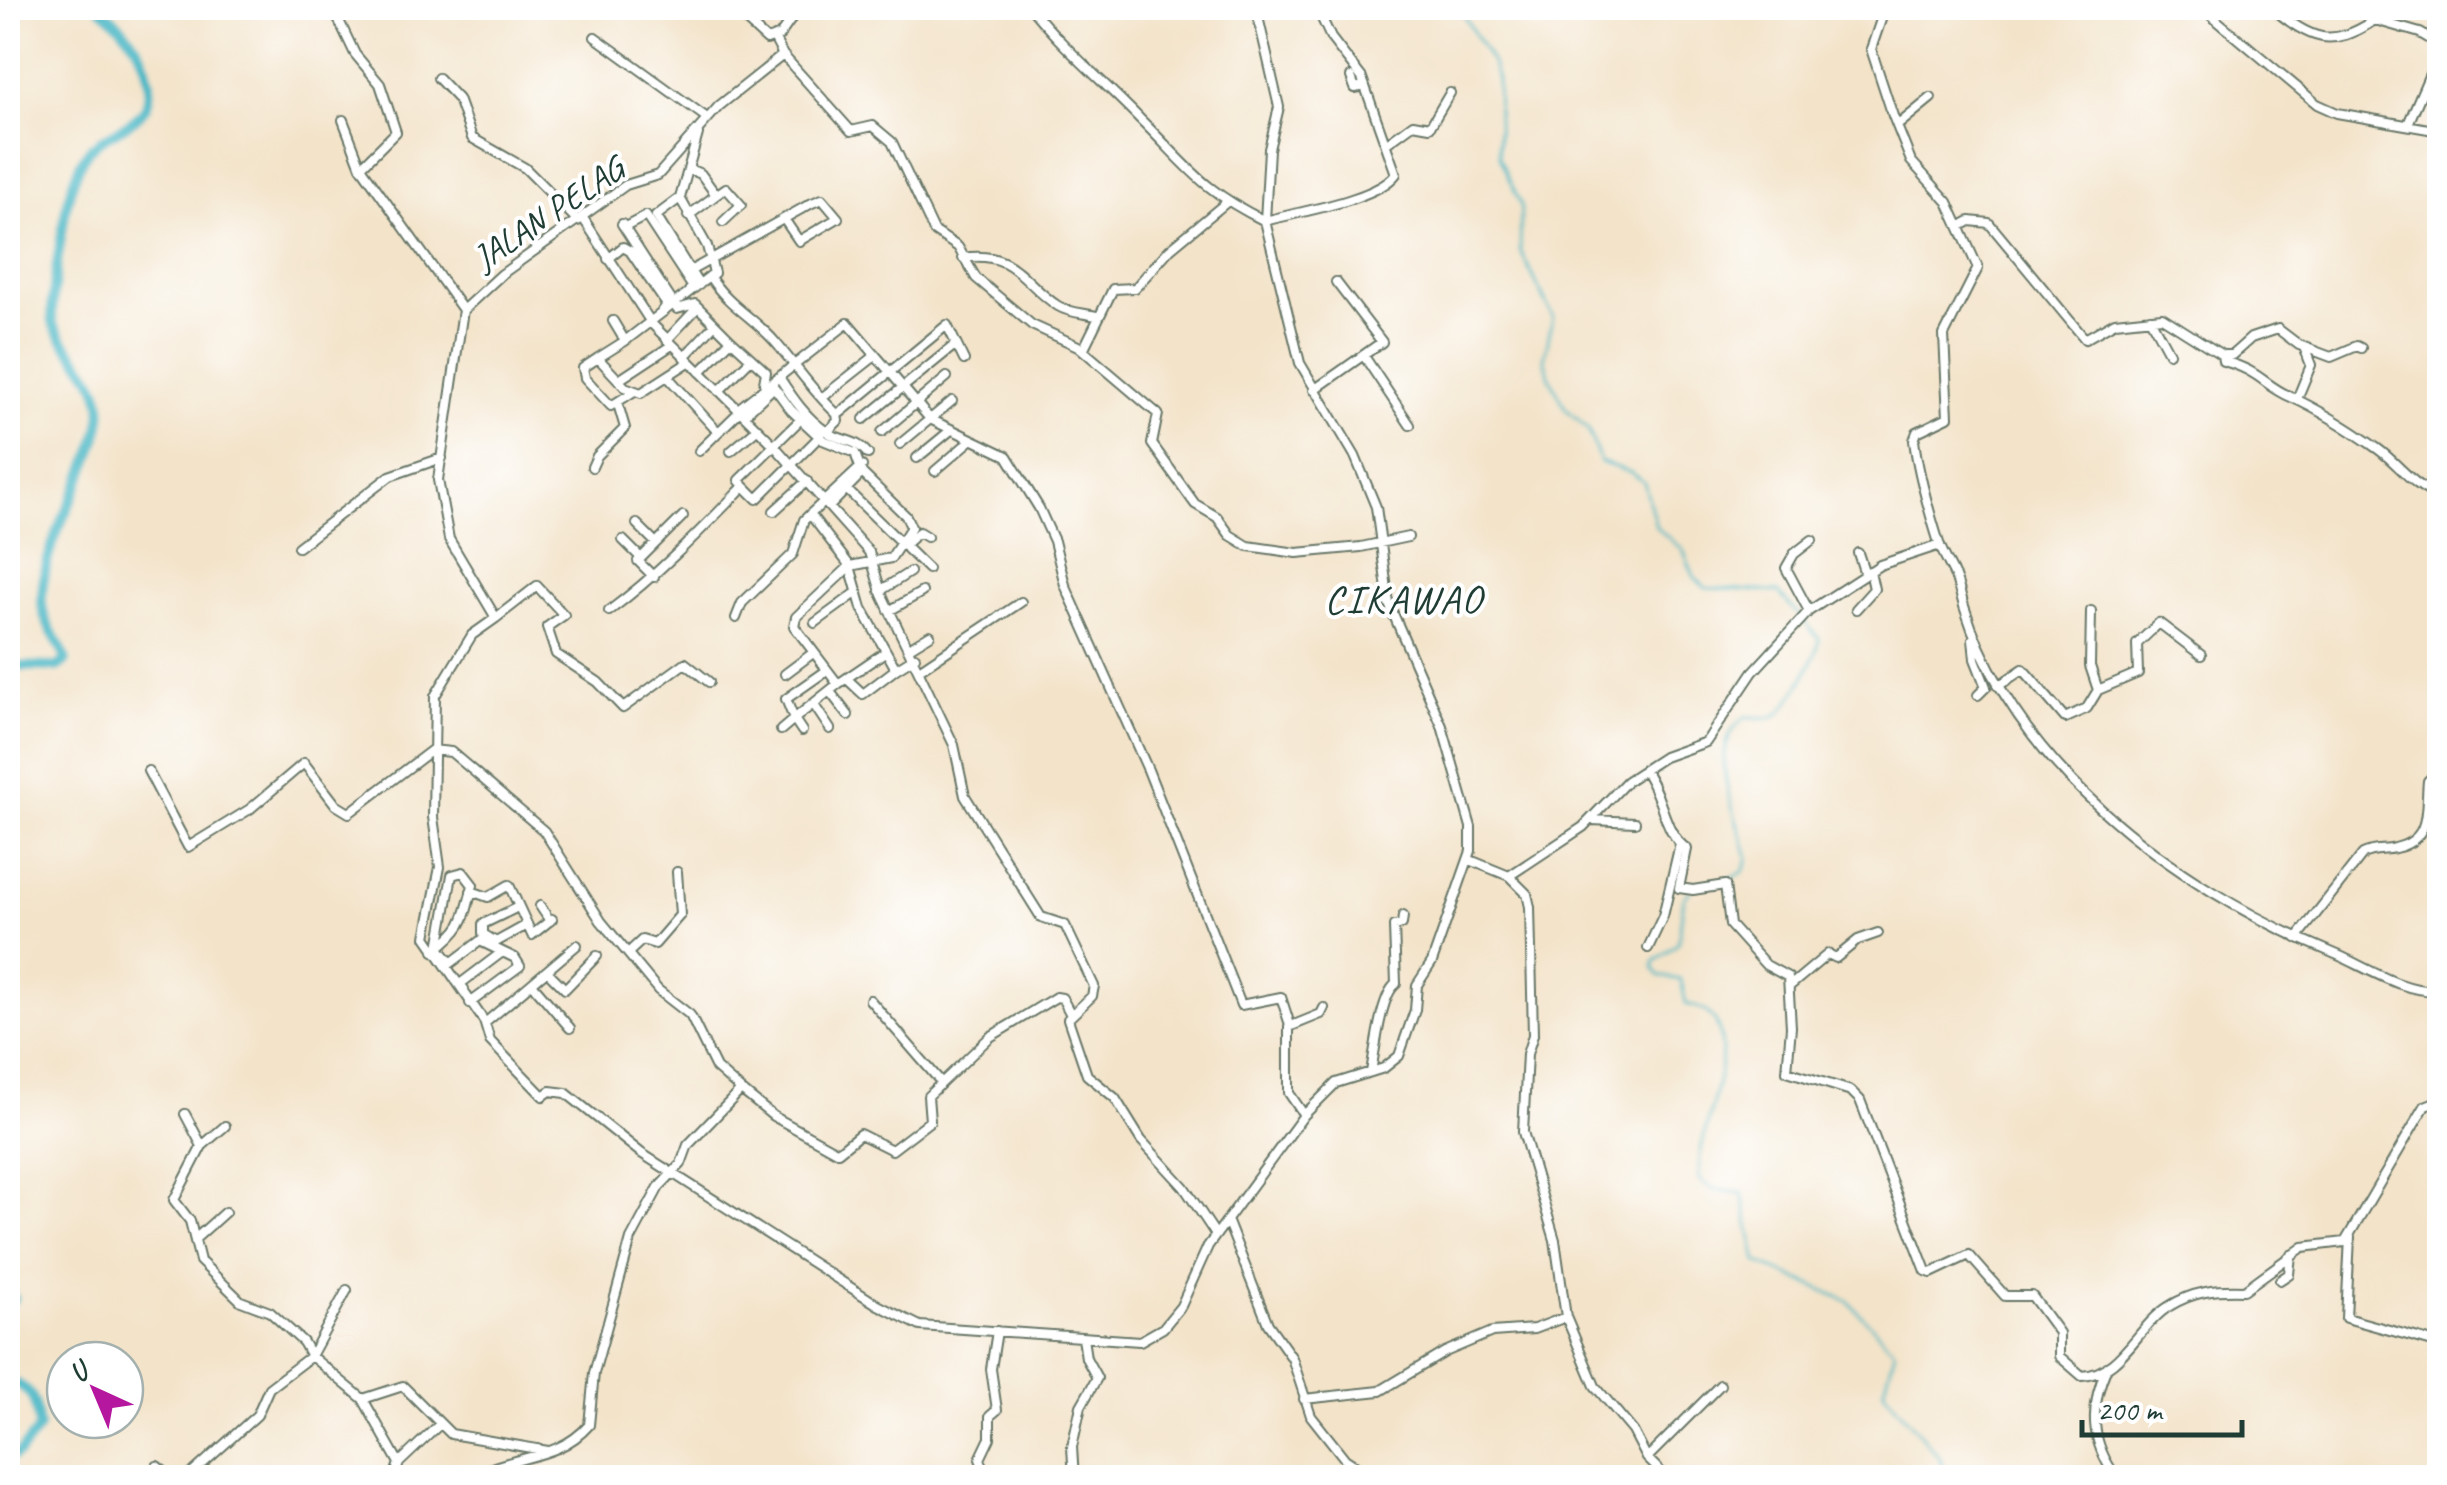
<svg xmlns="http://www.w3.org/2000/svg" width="2447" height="1485" font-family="Caveat,sans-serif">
	<rect width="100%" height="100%" fill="#fff"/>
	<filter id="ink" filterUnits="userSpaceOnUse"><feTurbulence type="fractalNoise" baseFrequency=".01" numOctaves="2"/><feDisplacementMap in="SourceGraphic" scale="20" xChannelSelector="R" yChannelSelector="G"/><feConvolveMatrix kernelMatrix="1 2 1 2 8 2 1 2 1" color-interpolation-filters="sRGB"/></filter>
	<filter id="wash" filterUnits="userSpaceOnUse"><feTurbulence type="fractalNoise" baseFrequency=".0048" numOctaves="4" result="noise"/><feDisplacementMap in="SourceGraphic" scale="40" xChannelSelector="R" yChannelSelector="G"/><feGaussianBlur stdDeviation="2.25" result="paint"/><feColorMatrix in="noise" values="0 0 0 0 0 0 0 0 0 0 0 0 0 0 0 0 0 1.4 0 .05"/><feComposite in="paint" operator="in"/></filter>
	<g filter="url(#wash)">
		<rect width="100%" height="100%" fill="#f3e3c9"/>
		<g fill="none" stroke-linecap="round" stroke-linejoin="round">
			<path stroke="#4ab7c5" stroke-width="2.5" d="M 1459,8 L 1492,63 L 1497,80 L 1499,157 L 1521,205 L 1520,250 L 1553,317 L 1544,359 L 1550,378 L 1566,409 L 1588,429 L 1600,462 L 1632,473 L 1644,482 L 1656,527 L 1683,550 L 1695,578 L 1706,588 L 1778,592 L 1799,615
				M 1726,881 L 1743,872 L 1748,858 C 1738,817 1702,750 1745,717 C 1755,716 1768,720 1777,715 C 1789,707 1820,653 1819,639 L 1804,621
				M 1690,891 L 1684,898 L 1678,943 L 1654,962 L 1654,969 L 1660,976 L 1681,980 L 1686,1004 C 1693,1007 1702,1007 1708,1013 C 1747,1048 1691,1138 1700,1180 L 1712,1189 L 1742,1193 L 1757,1262 L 1848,1301 L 1895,1351 L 1884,1391 L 1940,1458 L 1945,1478"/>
			<path stroke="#4ab7c5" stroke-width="10" d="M 8,666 L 57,667 L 66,661 C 60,638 41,625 42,599 C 42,536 91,479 101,419 C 107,380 69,357 54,326 C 47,311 62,234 65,214 C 68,195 77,165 89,150 C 105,132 147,124 149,96 C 152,58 128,30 100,8
				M 8,1295 L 14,1298 L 8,1304
				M 8,1381 C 34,1387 36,1404 39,1428 L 20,1452 L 8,1459"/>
		</g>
	</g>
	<g filter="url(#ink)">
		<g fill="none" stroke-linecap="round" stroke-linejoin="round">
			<g stroke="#697768" stroke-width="12">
				<path id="minor" d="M 333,8 L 355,54 L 380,84 L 396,132 L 361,167
					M 732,8 L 767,40 L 780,35 L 799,8
					M 1256,8 L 1279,107 L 1269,149 L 1265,221 C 1297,212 1377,200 1396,174 L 1362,78 L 1331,38 L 1317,8
					M 1885,8 L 1871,49 L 1893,116 L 1911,161 L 1948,202 L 1978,268 L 1944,335 L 1948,417 L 1917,432 L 1914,440 C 1918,474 1929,511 1939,543 C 1944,558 1954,570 1958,585 C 2002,760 2173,887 2333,953 C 2363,965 2406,995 2440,990
					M 2202,8 L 2317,104 L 2337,113 L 2440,131
					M 2272,8 C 2312,40 2330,49 2375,20 L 2420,33 L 2440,45
					M 595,37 L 707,118
					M 775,40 L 783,55 L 719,106 L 658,175 L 626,185 L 502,274 L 463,310 L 438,480 L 449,539 L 496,618 L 472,635 L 435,696 L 433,817 L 440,867 L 426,937 L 484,1021 L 490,1041 L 543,1096 L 550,1091 L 566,1093 L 641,1153 L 878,1305 L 920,1326 L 1140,1341 L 1163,1328 L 1181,1306 L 1208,1246 L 1304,1115 L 1336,1083 L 1384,1068 L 1399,1056 L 1415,1010 L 1417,985 L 1432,962 L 1471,851 L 1471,827 L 1442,726 L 1389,604 L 1376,507 L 1355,456 L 1300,363 L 1265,221 C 1201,190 1188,166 1140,119 C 1103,81 1064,49 1031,8
					M 783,55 L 851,131 L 873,126 L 892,142 L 934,231 L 958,247 L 976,278 L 1032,325 L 1078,346 L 1158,414 L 1152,444 L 1195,504 L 1217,517 L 1230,535 L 1248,546 L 1297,553 L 1361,547 L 1408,537
					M 1351,77 L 1355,88 L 1365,86
					M 438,78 L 458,99 L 472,138 L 525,168 L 578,221
					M 343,120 L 361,167 L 463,310
					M 2408,124 L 2440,51
					M 1898,125 L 1931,98
					M 1387,143 L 1413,124 L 1430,127 L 1450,93
					M 716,195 L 726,188 L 741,205 L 723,222
					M 680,198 L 656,216 L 699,285
					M 688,216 L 716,195 L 701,174 L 689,169
					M 583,218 L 652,324 L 771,442 L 869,552 L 882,595 L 954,745 L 965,796 L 1041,917 L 1065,925 L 1094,986 L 1092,996 L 1068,1019 L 1087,1075 L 1115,1098 L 1141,1140 L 1184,1187 L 1216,1235
					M 622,224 L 677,309 L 695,304 L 731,340
					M 1961,226 L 1970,221 L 1989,223 L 2085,339 L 2115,322 L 2162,317 L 2222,355 L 2232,355 L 2251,338 L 2278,329 L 2299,345 L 2331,357 L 2357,346 L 2361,348
					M 625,227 L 646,216 L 692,286 L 689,291
					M 963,258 C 1016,250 1023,284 1058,306 C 1069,313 1084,313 1096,316
					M 608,259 L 623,247 L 630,251 L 667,305 L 661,313
					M 690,271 L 812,203 L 822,199 L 838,218 L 799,241 L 784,219
					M 710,277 C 728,306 755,318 776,343 C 797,367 813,392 837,414 L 838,421 L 827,432
					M 2150,318 L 2169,353
					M 667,340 L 698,307
					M 625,341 L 714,273 L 707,246 L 680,198 L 698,134
					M 1083,350 L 1113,289 L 1135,288 L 1170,249 L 1228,201
					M 2222,355 L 2223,361 C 2261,371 2263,385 2291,397 C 2320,410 2351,430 2378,449 C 2400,465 2413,487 2440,496
					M 1364,356 L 1410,425
					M 684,357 L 715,324
					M 598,358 L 625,341 L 613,321
					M 700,372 L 731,340 L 766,372 L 764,383
					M 668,377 L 718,432
					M 779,377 C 792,397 806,418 827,432 C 842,442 855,438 868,454
					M 619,380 L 672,345
					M 1314,390 L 1382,342 L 1336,282
					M 719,391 L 751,359
					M 633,392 L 611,406 L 585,378 L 583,368 L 598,358 L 625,387 L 641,393 L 689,362
					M 823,397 L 875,356
					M 2297,399 L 2311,365 L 2304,347
					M 738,409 L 848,323 L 930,419 L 1007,456 L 1039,508 L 1054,541 L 1065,585 L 1148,770 L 1241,1005 L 1281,997 L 1290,1025
					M 840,413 L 947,325 L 964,360
					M 744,415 L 774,387 L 791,410 L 823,440 L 855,453 L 862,473 L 829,507
					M 864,419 L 956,344
					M 882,432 L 947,377
					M 900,444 L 952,401
					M 699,451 L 740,411
					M 731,451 L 757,429
					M 917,458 L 951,430
					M 592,467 L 597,456 L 625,428 L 618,404
					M 935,471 L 970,441
					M 862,473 L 906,516 L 911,527 L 891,558 L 850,566 L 796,617 L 794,626 L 838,684 L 885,652
					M 744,486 L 757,499 L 820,436
					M 846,489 L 928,569
					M 774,511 L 807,481
					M 810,514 L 850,566 L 862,608 L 896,669 L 915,657
					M 637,524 L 656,543
					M 623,540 L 641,558
					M 904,545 L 919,532 L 927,537
					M 298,547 L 390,476 L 442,458
					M 1858,553 L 1865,574
					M 654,577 L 638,561 L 683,516
					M 880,591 L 910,572
					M 1856,609 L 1874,589 L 1870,571
					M 609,611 C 659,574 701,530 744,486 L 739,480 L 800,420
					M 889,611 L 922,592
					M 1809,611 L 1786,568 L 1794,554 L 1812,540
					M 2091,611 L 2090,666 L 2098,690
					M 496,618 L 537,586 L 564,615 L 547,627 L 556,654 L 598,682 L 623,708 L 685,663 L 709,682
					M 736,618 L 742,603 L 793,554 L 804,520 L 862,466
					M 815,623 L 856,593
					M 1973,639 L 1975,659 L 1986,687 L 1978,695
					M 909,648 L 930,635
					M 919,670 L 1021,602
					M 785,674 L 813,653
					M 847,679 L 863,694 L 896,669
					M 1998,686 L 2023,669 L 2065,718 L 2087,708 L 2098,690 L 2138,673 L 2137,644 L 2159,623 L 2201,655
					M 831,693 L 848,715
					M 814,705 L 830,729
					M 781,730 L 794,719 L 786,699 L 826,671
					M 802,731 L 794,719 L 838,684
					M 1644,770 C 1663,795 1663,833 1687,849 L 1679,888 L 1693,890 L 1725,885 L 1730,925 L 1766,965 L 1788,977 L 1791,1027 L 1787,1071 L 1851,1091 L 1860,1100 L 1926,1271 L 1931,1273 L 1969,1255 L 2005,1296 L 2032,1296 L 2059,1333 L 2059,1356 L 2082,1376 C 2121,1374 2137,1327 2168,1307 C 2193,1291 2216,1289 2244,1290 L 2303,1247 L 2345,1242 L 2425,1106 L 2440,1100
					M 148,771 L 188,847 L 250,809 L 304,763 L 336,805 L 349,813 L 432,750 L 451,752 L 544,831 L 601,921 L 658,990 L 690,1015 L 716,1068 L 741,1090 L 688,1145 L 681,1164 L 659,1187 L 631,1239 L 594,1373 L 589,1425 C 556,1463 507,1454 473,1478
					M 1592,820 L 1635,822
					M 1470,860 L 1509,876 L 1583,827 L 1627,781 L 1664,757 L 1706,742 L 1753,672 L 1809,611 L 1880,565 L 1940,545
					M 1509,876 L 1527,894 L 1530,907 L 1533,1035 L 1527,1054 L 1523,1132 L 1555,1240 L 1566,1317 L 1595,1386 L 1633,1431 L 1647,1458 L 1667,1478
					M 471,891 L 488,897 L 509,885 L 532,935 L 552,919
					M 540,906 L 550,921
					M 518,907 L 483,924 L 483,934 L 496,942 L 525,926
					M 2297,938 L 2363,854 C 2374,848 2384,851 2395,848 C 2433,840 2425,808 2428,781 L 2440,770
					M 1648,948 L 1663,916 L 1680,844
					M 434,951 C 464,928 464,921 473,885 L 463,872 L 452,875 L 439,948 L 451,963 L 480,941 L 515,958 L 520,966 L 470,1003
					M 628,953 L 642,940 L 655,944 L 680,915 L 677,872
					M 549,973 L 565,989 L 597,956
					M 533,985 L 570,1028
					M 1791,985 L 1828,954 L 1836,958 L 1858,940 L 1878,933
					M 464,989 L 460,984 L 501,953
					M 870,1000 L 941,1082
					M 485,1023 L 577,945
					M 1371,1072 C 1375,1051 1381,994 1396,984 L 1394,926 L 1402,924 L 1403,916
					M 741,1090 L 773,1116 L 838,1152 L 860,1134 L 892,1150 L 930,1121 L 928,1096 L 990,1037 L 1056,997 L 1062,998 L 1070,1013
					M 185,1114 L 202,1146 L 174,1200 L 190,1221 L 200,1261 L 241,1301 L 270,1312 L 303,1342 L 311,1356 L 363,1399 L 399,1463 L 394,1478
					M 1304,1115 L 1289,1093 L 1289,1027 L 1321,1014 L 1324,1008
					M 202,1146 L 225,1126
					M 1227,1220 L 1268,1324 L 1292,1358 L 1311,1416 L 1345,1459 L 1374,1478
					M 2350,1237 L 2346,1318 L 2440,1344
					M 195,1239 L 225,1212
					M 2280,1280 L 2289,1274 L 2291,1255
					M 2107,1367 C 2089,1408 2090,1442 2117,1478
					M 363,1399 L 403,1386 L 451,1434 L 548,1451
					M 1304,1399 L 1380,1391 L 1445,1352 L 1492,1332 L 1534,1329 L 1566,1317
					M 1647,1458 L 1720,1385
					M 399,1463 L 440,1424
					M 157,1466 L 172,1478
					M 187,1478 L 257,1415 L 269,1388 L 311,1356 L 347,1290
					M 988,1478 L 980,1459 L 990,1438 L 990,1416 L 997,1410 L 991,1369 L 997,1331
					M 1074,1478 L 1072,1447 L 1081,1406 L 1097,1378 L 1086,1358 L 1083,1338"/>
			</g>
			<use href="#minor" stroke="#fff" stroke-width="8"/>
		</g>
	</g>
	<g text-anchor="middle" stroke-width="8" stroke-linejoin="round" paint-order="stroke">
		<g font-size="35" fill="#1f3d34" stroke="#fff">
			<text transform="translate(548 213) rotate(-34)" y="12">JALAN PELAG</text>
		</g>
		<g font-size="40" letter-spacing="2.5" fill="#1f3d34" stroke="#fff">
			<text x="1404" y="612">CIKAWAO</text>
		</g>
	</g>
	<rect width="2447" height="1485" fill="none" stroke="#fff" stroke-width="40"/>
	<g transform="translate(95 1390) rotate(316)"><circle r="48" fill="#ffffff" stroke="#a5b1ae" stroke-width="2.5"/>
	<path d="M0-8L18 38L0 25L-18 38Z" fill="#b5179e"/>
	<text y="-15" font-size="28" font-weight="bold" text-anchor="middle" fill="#1f3d34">U</text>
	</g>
	<path d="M2082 1420v15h160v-15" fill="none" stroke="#1f3d34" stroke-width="5"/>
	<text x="2097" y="1420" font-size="30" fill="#1f3d34" stroke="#ffffff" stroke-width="8" paint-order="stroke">200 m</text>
</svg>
